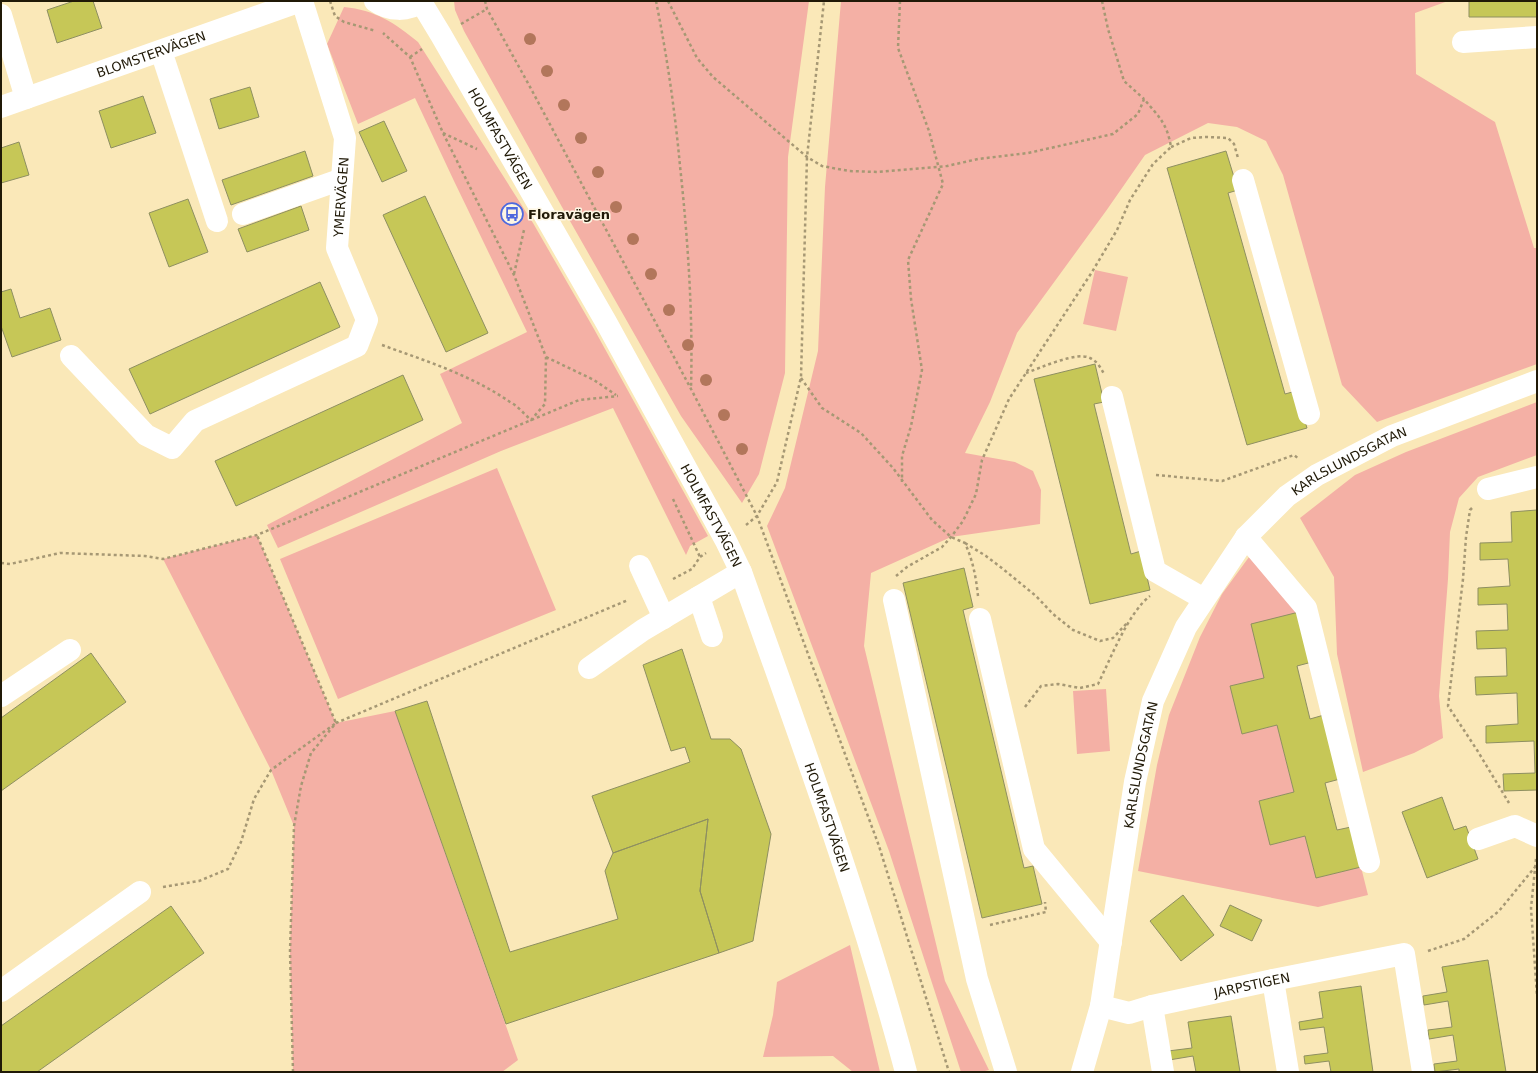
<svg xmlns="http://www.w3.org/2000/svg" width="1538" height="1073" font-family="'DejaVu Sans',sans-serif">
	<rect width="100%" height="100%" fill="#fae8b8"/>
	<path fill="#f4b0a5" d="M 454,1 L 809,1 L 788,157 L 785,373 L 759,474 L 742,503 L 681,416 L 562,207 L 464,31 L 455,10 Z
		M 841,1 L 1448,1 L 1415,13 L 1416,74 L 1495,122 L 1534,248 L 1537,248 L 1537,364 L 1377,422 L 1342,385 L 1283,175 L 1266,141 L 1237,127 L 1208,123 L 1145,155 L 1106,211 L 1017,333 L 990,402 L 965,453 L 1015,462 L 1033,471 L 1041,490 L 1040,524 L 951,537 L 871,573 L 864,646 L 945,981 L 989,1070 L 981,1072 L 961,1072 L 889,851 L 767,526 L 785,488 L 818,351 L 825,187 Z
		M 344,7 C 375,10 395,23 418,42 L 533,223 L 594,329 L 708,536 L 690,546 L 686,555 L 613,408 L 501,451 L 278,548 L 267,525 L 462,423 L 440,374 L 527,332 L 454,181 L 415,98 L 358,124 L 327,44 Z
		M 1095,270 L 1128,277 L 1116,331 L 1083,324 Z
		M 1537,402 L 1537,455 L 1478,477 L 1459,498 L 1450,532 L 1448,579 L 1439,696 L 1443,738 L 1414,753 L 1363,772 L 1337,654 L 1334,577 L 1300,518 L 1355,475 L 1406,452 Z
		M 497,468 L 556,610 L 338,699 L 280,559 Z
		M 257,535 L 336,723 L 395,711 L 518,1060 L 502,1072 L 293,1072 L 290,951 L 294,826 L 271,770 L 163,559 Z
		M 1249,557 L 1299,612 L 1264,678 L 1230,686 L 1242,734 L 1277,725 L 1294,792 L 1259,801 L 1270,845 L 1305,836 L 1316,878 L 1361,867 L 1368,895 L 1318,907 L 1138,871 L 1157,765 L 1169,715 L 1200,637 L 1222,594 Z
		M 1106,689 L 1110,751 L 1077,754 L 1073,691 Z
		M 850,945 L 880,1072 L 853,1072 L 833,1056 L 763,1057 L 773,1015 L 777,982 Z"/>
	<path fill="#c6c757" stroke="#8e8f61" d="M 74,1 L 93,1 L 102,28 L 57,43 L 47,10 Z
		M 1469,1 L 1537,1 L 1537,17 L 1469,17 Z
		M 250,87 L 259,117 L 219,129 L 210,99 Z
		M 143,96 L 156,133 L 111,148 L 99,111 Z
		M 384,121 L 407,171 L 382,182 L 359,132 Z
		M 19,142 L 29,175 L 1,183 L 1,148 Z
		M 305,151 L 313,176 L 231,205 L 222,180 Z
		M 1226,151 L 1238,190 L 1228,193 L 1285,394 L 1296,391 L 1307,428 L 1247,445 L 1167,168 Z
		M 425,196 L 488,333 L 446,352 L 383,215 Z
		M 188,199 L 208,252 L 169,267 L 149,213 Z
		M 301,206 L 309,230 L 247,252 L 238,229 Z
		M 320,282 L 340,327 L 150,414 L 129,369 Z
		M 11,289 L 20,318 L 50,308 L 61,340 L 12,357 L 1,326 L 1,292 Z
		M 1095,364 L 1104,402 L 1094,404 L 1131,554 L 1141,551 L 1150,590 L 1090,604 L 1034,379 Z
		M 403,375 L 423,420 L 236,506 L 215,461 Z
		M 1537,510 L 1537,790 L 1504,791 L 1503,774 L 1535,773 L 1534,741 L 1486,743 L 1486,726 L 1518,724 L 1517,693 L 1476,695 L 1475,677 L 1507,676 L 1506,648 L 1477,649 L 1476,631 L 1508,630 L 1507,604 L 1478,605 L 1478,588 L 1510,586 L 1508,559 L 1480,560 L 1480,543 L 1512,542 L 1511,512 Z
		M 964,568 L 973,607 L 963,610 L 1024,868 L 1033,866 L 1042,904 L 982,918 L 903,583 Z
		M 1299,612 L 1312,662 L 1297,666 L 1310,719 L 1324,715 L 1340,779 L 1325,783 L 1337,830 L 1351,827 L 1361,867 L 1316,878 L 1305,836 L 1270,845 L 1259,801 L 1294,792 L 1277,725 L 1242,734 L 1230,686 L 1264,678 L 1251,624 Z
		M 682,649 L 711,739 L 730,739 L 741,749 L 771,834 L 753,941 L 719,953 L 700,891 L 708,819 L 613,853 L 592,796 L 690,762 L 685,747 L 671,751 L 643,665 Z
		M 91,653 L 126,702 L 1,791 L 1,718 Z
		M 427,701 L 510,952 L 618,919 L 605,871 L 613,853 L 708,819 L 700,891 L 719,953 L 506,1024 L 395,711 Z
		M 1442,797 L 1454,830 L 1466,826 L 1478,859 L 1427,878 L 1402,812 Z
		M 1183,895 L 1214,935 L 1181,961 L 1150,921 Z
		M 1230,905 L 1262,920 L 1252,941 L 1220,926 Z
		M 171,906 L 204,953 L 37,1072 L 1,1072 L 1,1026 Z
		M 1488,960 L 1506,1072 L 1459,1072 L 1459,1069 L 1435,1072 L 1434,1064 L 1457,1061 L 1453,1035 L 1429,1039 L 1428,1030 L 1452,1027 L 1448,1001 L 1424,1005 L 1423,996 L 1447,992 L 1442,967 Z
		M 1361,986 L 1373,1072 L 1331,1072 L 1329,1061 L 1305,1064 L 1304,1056 L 1328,1053 L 1324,1027 L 1300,1030 L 1299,1022 L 1323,1018 L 1319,992 Z
		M 1231,1016 L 1240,1072 L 1196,1072 L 1193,1056 L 1169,1060 L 1168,1051 L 1192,1048 L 1188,1022 Z"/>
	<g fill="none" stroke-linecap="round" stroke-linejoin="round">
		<path stroke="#a69874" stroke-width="2.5" stroke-dasharray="3 3" stroke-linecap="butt" d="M 330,1 L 335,16 L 344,22 L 376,31
			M 485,1 L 487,9 L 529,85 L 691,389 L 757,516 L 879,846 L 949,1072
			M 656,1 C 667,56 675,111 680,166 C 688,240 693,314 691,388
			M 668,1 L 697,58 L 713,77 L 807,157 L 822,166 L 849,171 L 878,172 L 947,166 L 978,159 L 1028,153 L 1113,134 L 1138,114 L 1144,99 C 1159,117 1167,123 1171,147 L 1153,164 L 1130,200 L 1117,230 L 1092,272 L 1009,399 L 982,460 L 976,494 L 963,521 L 951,537 L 942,547 L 907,567 L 896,576
			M 900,1 L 898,48 L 929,131 L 943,184 L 908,260 L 911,299 L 922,370 L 911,426 L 902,456 L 902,482
			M 1102,1 L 1108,29 L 1124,81 L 1144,99
			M 461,24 L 487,9
			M 410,57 L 422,49
			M 443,133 L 477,149
			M 1171,147 L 1191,138 L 1207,137 L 1228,138 L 1234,144 L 1238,158
			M 514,274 L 524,230
			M 382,345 C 426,361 471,375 510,402 C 518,406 524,414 531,420 L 545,404 L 546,357 L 514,275 L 443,133 L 410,57 L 383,33
			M 546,357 L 594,380 L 616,395
			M 1026,373 C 1040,368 1077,351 1090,358 C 1097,361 1101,368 1104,374
			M 801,378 L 822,408 L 861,433 L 893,468 L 932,520 L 951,537 L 965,543 C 973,561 976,577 978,596
			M 1156,475 L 1222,481 L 1294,455 L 1299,459
			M 673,499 L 700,557
			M 1472,508 L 1470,510 L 1466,537 L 1463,579 L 1448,706 L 1477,750 L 1509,803
			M 746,525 L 757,516 L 777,482 L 801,377 L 807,157 L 824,1
			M 965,543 L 986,556 L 1003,569 L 1036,596 L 1053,614 L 1073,630 L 1100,641 L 1113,638 L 1128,622
			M 1,563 L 10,564 L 60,553 L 145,556 L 163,559 L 257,535 L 579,400 L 618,396
			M 673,579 L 692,569 L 700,557 L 706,553
			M 1025,707 L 1041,686 L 1058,684 L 1080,688 L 1098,684 C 1111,658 1128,613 1150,596
			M 1536,859 L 1531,908 L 1537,996
			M 163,887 L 199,881 L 228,869 L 241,842 L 254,799 L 271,770 L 336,723 L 257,535
			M 990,925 L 1046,912 L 1045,902
			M 1428,951 L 1464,939 L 1499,911 L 1535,867
			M 293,1072 L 290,951 L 294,826 L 301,786 L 311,753 L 336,723 L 628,600"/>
		<g stroke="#fff" stroke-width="22">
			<path d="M 375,1 C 389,11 408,12 422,1"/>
			<path id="s1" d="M 421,2 L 441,35 L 606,322 L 726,541 L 741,572 C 800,738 861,902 906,1072"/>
			<path d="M 1,15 L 26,98"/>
			<path d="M 1463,42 L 1537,37"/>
			<path d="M 161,51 L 217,221"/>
			<path id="s2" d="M 1,107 L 301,1"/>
			<path d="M 1243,180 L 1309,414"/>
			<path d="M 243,214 L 342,179"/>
			<path id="s3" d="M 71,356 L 146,435 L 172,448 L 195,421 L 357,346 L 367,320 L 337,248 L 345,138 L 302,1"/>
			<path d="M 1112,397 L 1155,571 L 1204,599"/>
			<path d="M 1488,489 L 1537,477"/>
			<path d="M 1246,537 L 1306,608 L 1369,862"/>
			<path d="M 640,566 L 664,618"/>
			<path d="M 699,597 L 712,636"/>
			<path d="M 894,600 L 977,979 L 1006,1072"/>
			<path d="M 980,619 L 1034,849 L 1111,942"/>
			<path d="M 589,668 L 643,630 L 741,572"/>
			<path d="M 1,696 L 70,650"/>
			<path d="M 1478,839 L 1515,826 L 1537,836"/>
			<path d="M 1273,980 L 1288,1072"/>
			<path d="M 1,991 L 140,892"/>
			<path id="s4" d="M 1101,1006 L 1129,1013 L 1152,1006 L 1273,980 L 1404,954 L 1423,1072"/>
			<path d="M 1152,1006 L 1163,1072"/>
			<path id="s5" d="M 1082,1072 L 1101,1006 L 1135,782 L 1153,701 L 1186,627 L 1246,537 L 1287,496 L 1317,475 L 1392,436 L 1537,381"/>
		</g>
	</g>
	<g fill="#b2765b">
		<circle cx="530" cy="39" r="6"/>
		<circle cx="547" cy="71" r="6"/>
		<circle cx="564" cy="105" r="6"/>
		<circle cx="581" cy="138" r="6"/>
		<circle cx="598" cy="172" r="6"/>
		<circle cx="616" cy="207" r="6"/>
		<circle cx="633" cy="239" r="6"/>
		<circle cx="651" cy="274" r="6"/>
		<circle cx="669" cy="310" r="6"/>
		<circle cx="688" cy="345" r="6"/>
		<circle cx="706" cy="380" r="6"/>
		<circle cx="724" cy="415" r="6"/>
		<circle cx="742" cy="449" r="6"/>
	</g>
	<defs>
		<g id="bus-ring" transform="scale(1.15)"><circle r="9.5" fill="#fdf6e3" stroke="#4e69de" stroke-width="1.5"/><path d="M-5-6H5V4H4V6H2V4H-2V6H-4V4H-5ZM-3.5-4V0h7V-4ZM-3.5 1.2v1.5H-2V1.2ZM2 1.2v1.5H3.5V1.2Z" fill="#4e69de"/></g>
	</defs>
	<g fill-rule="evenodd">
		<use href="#bus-ring" x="512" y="214"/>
	</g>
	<g text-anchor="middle" stroke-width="3" stroke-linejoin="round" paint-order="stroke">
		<g font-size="13" fill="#201907" stroke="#fdf6e3">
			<text dy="5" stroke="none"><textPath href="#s2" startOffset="159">BLOMSTERVÄGEN</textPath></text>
			<text dy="5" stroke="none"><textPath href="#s1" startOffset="158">HOLMFASTVÄGEN</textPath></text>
			<text dy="5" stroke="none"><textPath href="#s3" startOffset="509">YMERVÄGEN</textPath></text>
			<text dy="5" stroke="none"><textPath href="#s5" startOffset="697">KARLSLUNDSGATAN</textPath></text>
			<text dy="5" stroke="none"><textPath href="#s1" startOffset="590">HOLMFASTVÄGEN</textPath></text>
			<text dy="5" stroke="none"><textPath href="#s5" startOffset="313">KARLSLUNDSGATAN</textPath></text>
			<text dy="5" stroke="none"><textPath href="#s1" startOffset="914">HOLMFASTVÄGEN</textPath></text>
			<text dy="5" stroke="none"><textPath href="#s4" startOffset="155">JARPSTIGEN</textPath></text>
		</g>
		<g font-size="13" font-weight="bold" fill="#201907" stroke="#fdf6e3" text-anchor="start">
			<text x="528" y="219">Floravägen</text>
		</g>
	</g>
	<rect width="1538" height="1073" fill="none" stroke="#201907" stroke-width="4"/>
</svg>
